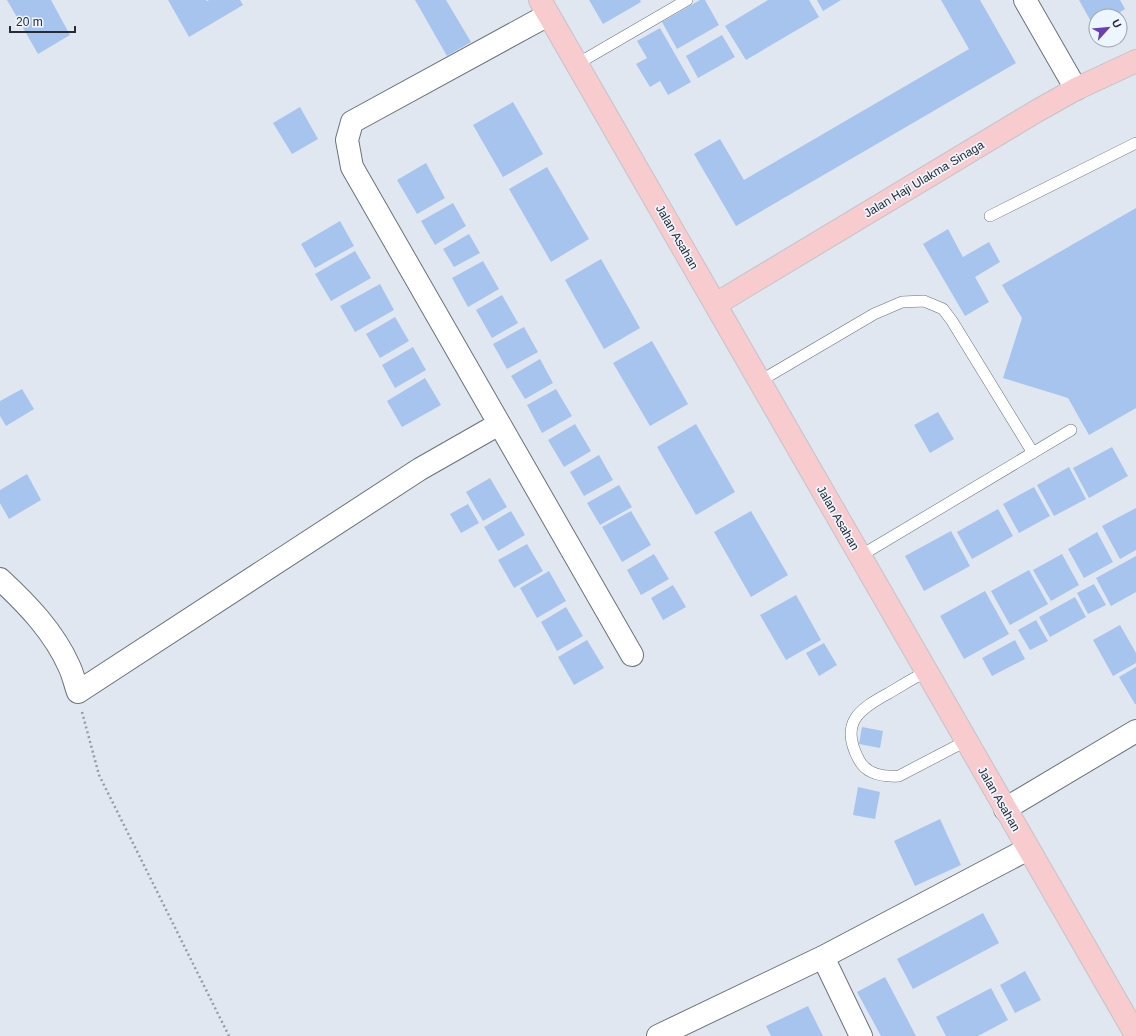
<svg xmlns="http://www.w3.org/2000/svg" width="1136" height="1036" font-family="Arial,sans-serif">
	<rect width="100%" height="100%" fill="#e0e7f1"/>
	<path fill="#a6c4ee" d="M 7,0 L 51,0 L 70,35 L 38,54 Z
		M 168,0 L 206,0 L 207,1 L 209,0 L 240,0 L 243,5 L 189,37 Z
		M 415,0 L 446,0 L 471,42 L 447,56 Z
		M 589,0 L 640,0 L 641,2 L 603,24 Z
		M 700,0 L 705,0 L 719,25 L 677,49 L 662,22 Z
		M 768,0 L 809,0 L 819,17 L 746,60 L 725,26 Z
		M 817,0 L 841,0 L 823,11 Z
		M 941,0 L 980,0 L 1016,63 L 736,226 L 694,154 L 720,139 L 744,180 L 969,49 Z
		M 1079,0 L 1120,0 L 1125,9 L 1114,16 L 1096,16 L 1096,26 L 1094,27 Z
		M 660,28 L 691,82 L 668,95 L 660,81 L 650,87 L 636,64 L 647,58 L 637,41 Z
		M 722,35 L 735,57 L 698,78 L 686,56 Z
		M 513,102 L 543,154 L 503,177 L 473,125 Z
		M 300,107 L 318,139 L 292,154 L 273,123 Z
		M 426,163 L 445,198 L 417,214 L 397,180 Z
		M 547,167 L 589,239 L 551,262 L 509,189 Z
		M 453,203 L 466,226 L 435,245 L 421,221 Z
		M 1136,208 L 1136,408 L 1089,435 L 1068,398 L 1003,378 L 1022,318 L 1002,285 Z
		M 340,221 L 354,246 L 315,268 L 301,244 Z
		M 948,229 L 963,257 L 989,242 L 1000,262 L 975,277 L 989,302 L 965,316 L 923,244 Z
		M 469,234 L 480,253 L 454,267 L 443,249 Z
		M 355,251 L 371,278 L 331,301 L 315,274 Z
		M 601,259 L 640,328 L 604,349 L 565,280 Z
		M 483,261 L 499,289 L 468,307 L 452,278 Z
		M 380,284 L 394,310 L 355,332 L 340,306 Z
		M 502,295 L 518,323 L 492,338 L 476,310 Z
		M 395,317 L 409,341 L 380,358 L 366,334 Z
		M 524,327 L 538,352 L 507,369 L 493,344 Z
		M 652,341 L 688,404 L 650,426 L 613,363 Z
		M 413,347 L 426,370 L 395,388 L 382,365 Z
		M 540,359 L 553,383 L 525,399 L 511,376 Z
		M 425,378 L 441,405 L 402,427 L 387,401 Z
		M 22,389 L 34,409 L 6,426 L 0,416 L 0,401 Z
		M 556,389 L 572,416 L 542,433 L 527,405 Z
		M 938,412 L 954,439 L 930,453 L 914,425 Z
		M 575,424 L 591,451 L 564,467 L 548,440 Z
		M 696,424 L 735,492 L 696,515 L 657,447 Z
		M 1112,447 L 1128,476 L 1089,498 L 1073,468 Z
		M 599,455 L 613,480 L 584,496 L 570,472 Z
		M 1069,467 L 1086,499 L 1054,516 L 1037,485 Z
		M 27,474 L 41,500 L 9,519 L 0,503 L 0,490 Z
		M 490,478 L 507,507 L 483,521 L 466,492 Z
		M 619,485 L 632,507 L 600,525 L 587,503 Z
		M 1034,487 L 1050,516 L 1019,533 L 1003,504 Z
		M 468,504 L 479,523 L 461,533 L 450,514 Z
		M 1136,508 L 1136,550 L 1120,559 L 1102,526 Z
		M 998,509 L 1013,536 L 972,559 L 957,532 Z
		M 511,511 L 525,535 L 498,551 L 484,527 Z
		M 631,511 L 651,545 L 622,562 L 602,527 Z
		M 751,511 L 788,575 L 751,597 L 714,532 Z
		M 951,531 L 970,566 L 924,591 L 905,556 Z
		M 1097,532 L 1113,562 L 1084,578 L 1068,549 Z
		M 527,544 L 543,571 L 514,588 L 498,560 Z
		M 654,554 L 669,579 L 641,595 L 627,570 Z
		M 1062,554 L 1079,585 L 1051,601 L 1033,570 Z
		M 1136,556 L 1136,592 L 1111,606 L 1096,578 Z
		M 1029,570 L 1048,604 L 1010,625 L 991,591 Z
		M 549,571 L 566,601 L 537,618 L 520,588 Z
		M 1094,584 L 1106,605 L 1088,614 L 1077,593 Z
		M 673,585 L 686,607 L 663,620 L 651,598 Z
		M 985,591 L 1009,634 L 964,659 L 940,616 Z
		M 796,595 L 821,640 L 786,660 L 760,615 Z
		M 1075,597 L 1086,617 L 1050,637 L 1039,617 Z
		M 566,607 L 583,636 L 557,651 L 541,622 Z
		M 1036,620 L 1048,641 L 1030,650 L 1018,630 Z
		M 1120,625 L 1136,653 L 1136,663 L 1113,676 L 1093,640 Z
		M 587,640 L 604,668 L 574,685 L 558,657 Z
		M 1015,640 L 1025,659 L 992,676 L 982,658 Z
		M 824,643 L 837,665 L 819,676 L 806,653 Z
		M 1136,667 L 1136,704 L 1135,704 L 1119,677 Z
		M 862,727 L 883,731 L 880,748 L 859,744 Z
		M 858,787 L 880,792 L 875,819 L 853,815 Z
		M 940,819 L 961,865 L 915,886 L 894,841 Z
		M 983,913 L 999,943 L 913,989 L 897,959 Z
		M 1025,971 L 1041,1000 L 1015,1013 L 1000,985 Z
		M 885,977 L 916,1036 L 881,1036 L 857,992 Z
		M 991,988 L 1008,1020 L 978,1036 L 946,1036 L 936,1017 Z
		M 808,1006 L 823,1036 L 771,1036 L 766,1026 Z"/>
	<g fill="none" stroke-linecap="round" stroke-linejoin="round">
		<g stroke="#6c727b" stroke-width="12">
			<path id="lane" d="M 577,64 L 687,0
				M 990,216 L 1136,143
				M 760,381 L 874,314 L 902,302 L 924,301 L 943,309 L 952,321 L 1033,453
				M 860,556 L 1071,430
				M 927,671 C 914,678 902,685 889,693 C 859,709 839,723 859,760 C 867,775 883,777 899,776 L 966,741"/>
		</g>
		<g stroke="#6c727b" stroke-width="24">
			<path id="street" d="M 1025,0 L 1076,89
				M 548,15 L 352,122 L 347,140 L 352,167 L 632,655
				M 0,579 C 27,604 54,632 69,666 C 73,674 75,684 78,692 L 420,469 L 499,424
				M 1005,809 L 1136,731
				M 823,957 L 861,1036
				M 658,1036 L 823,957 L 1028,849"/>
		</g>
		<g stroke="#c3c4c5" stroke-width="24">
			<path id="primary" d="M 540,0 L 1136,1035
				M 716,304 L 1035,112 L 1076,89 L 1136,61"/>
		</g>
		<path stroke="#969ba3" stroke-width="2.5" stroke-dasharray="2 3" stroke-linecap="butt" d="M 82,712 L 99,775 L 229,1036"/>
		<use href="#lane" stroke="#fff" stroke-width="11"/>
		<use href="#street" stroke="#fff" stroke-width="22"/>
		<use href="#primary" stroke="#f8cbce" stroke-width="22"/>
	</g>
	<g text-anchor="middle" stroke-width="3.5" stroke-linejoin="round" paint-order="stroke">
		<g font-size="12" fill="#282b2f" stroke="#edf5ff">
			<text transform="translate(924 179) rotate(-31)" y="4">Jalan Haji Ulakma Sinaga</text>
			<text transform="translate(677 237) rotate(60)" y="4">Jalan Asahan</text>
			<text transform="translate(838 518) rotate(60)" y="4">Jalan Asahan</text>
			<text transform="translate(999 799) rotate(60)" y="4">Jalan Asahan</text>
		</g>
	</g>
	<g transform="translate(1108 28) rotate(63)"><circle r="19" fill="#edf5ff" stroke="#9ea4ac"/>
	<path d="M0-3L7 15L0 10L-7 15Z" fill="#6a3fb7"/>
	<text y="-6" font-size="11" font-weight="bold" text-anchor="middle" fill="#282b2f">U</text>
	</g>
	<path d="M10 26v6h65v-6" fill="none" stroke="#282b2f" stroke-width="2"/>
	<text x="16" y="26" font-size="12" fill="#282b2f" stroke="#edf5ff" stroke-width="3" paint-order="stroke">20 m</text>
</svg>
